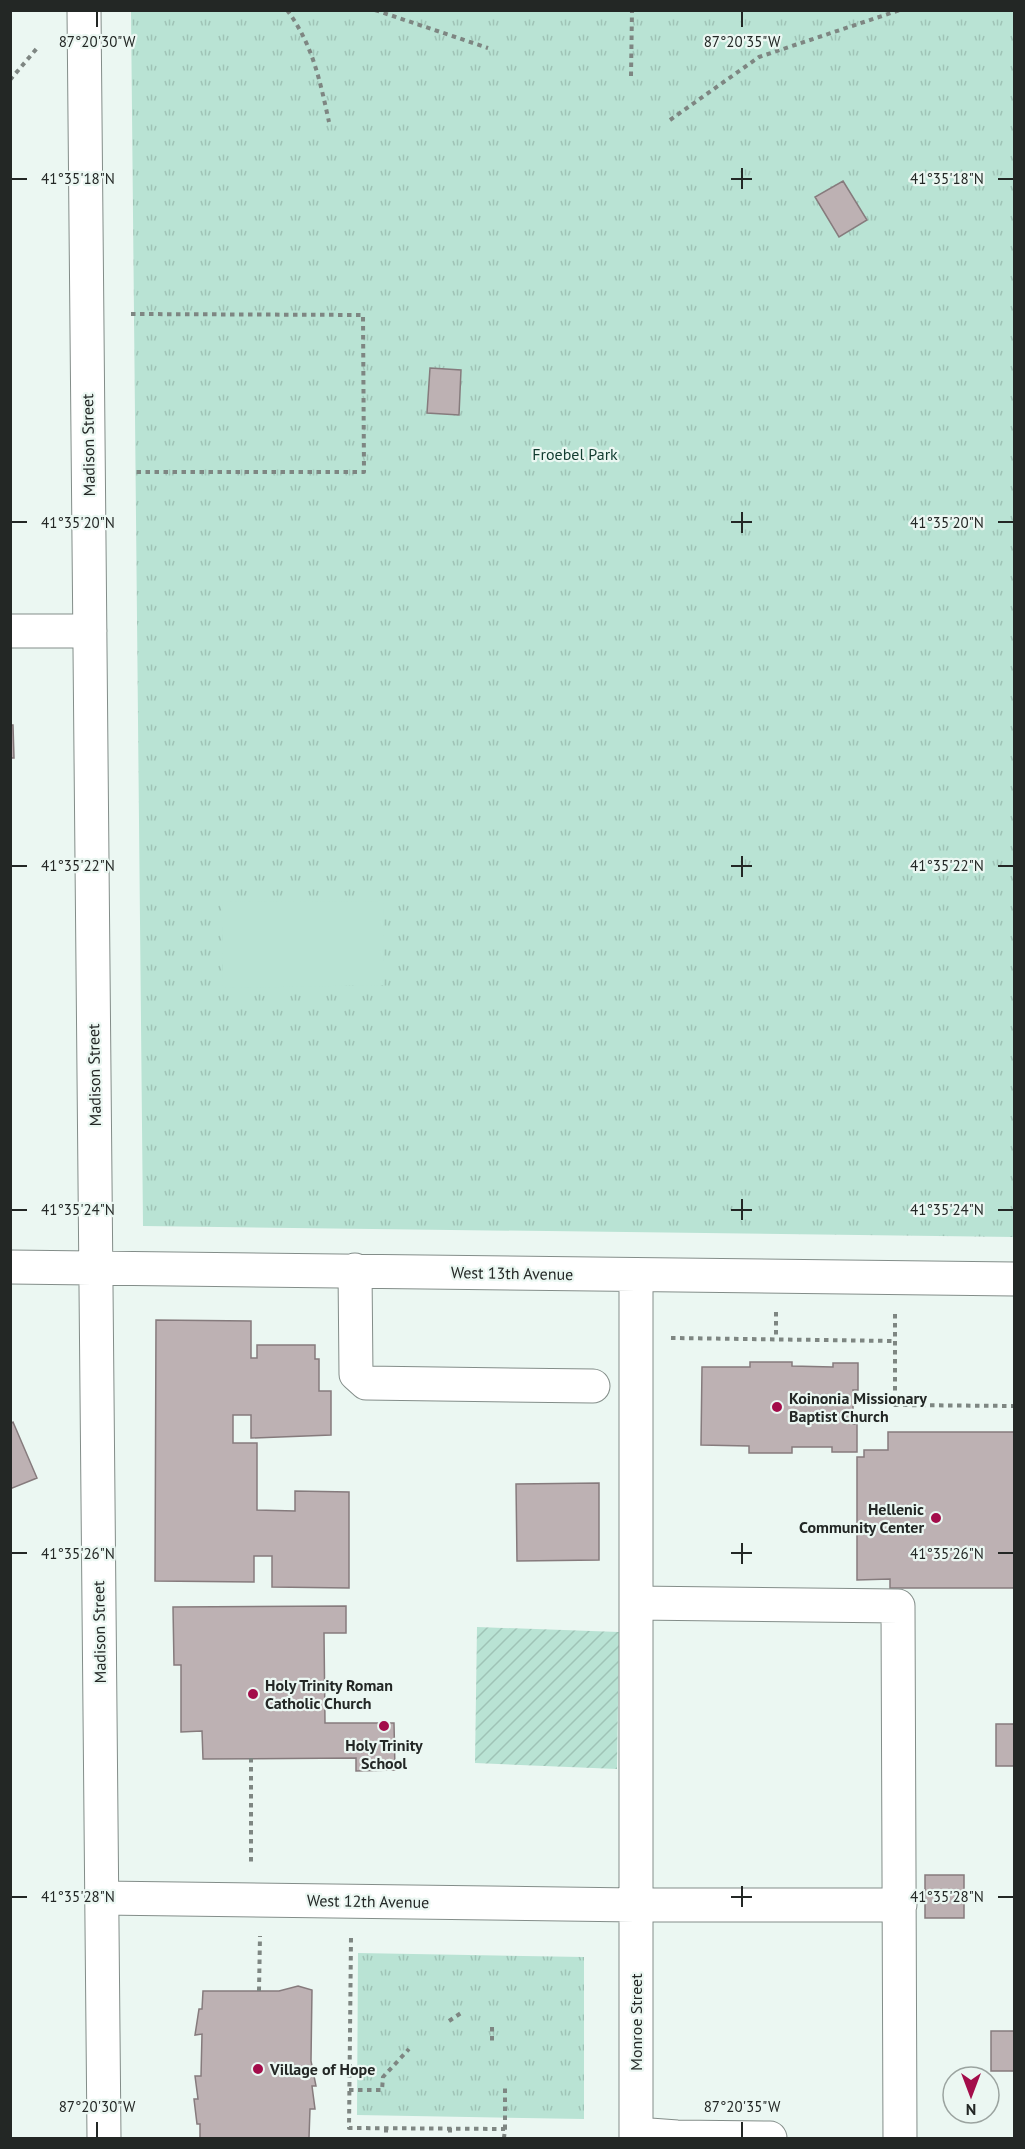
<svg xmlns="http://www.w3.org/2000/svg" width="1025" height="2149" font-family="'PT Sans',sans-serif">
	<defs>
		<pattern id="park-tufts" width="24" height="20" patternUnits="userSpaceOnUse" patternTransform="scale(1.5)"><rect width="24" height="20" fill="#b9e3d4"/><path d="M3 7l-1-3M5 7V3M7 7l1-3M15 17l-1-3M17 17v-4M19 17l1-3" fill="none" stroke="#9fc3b6"/></pattern>
		<pattern id="garden-furrows" width="10" height="10" patternUnits="userSpaceOnUse" patternTransform="scale(1.5)"><rect width="10" height="10" fill="#b9e3d4"/><path d="M-1 1l2-2M0 10L10 0M9 11l2-2" fill="none" stroke="#9fc3b6"/></pattern>
	</defs>
	<rect width="100%" height="100%" fill="#ebf7f2"/>
	<path fill="url(#park-tufts)" d="M 131,11 L 1014,11 L 1014,1237 L 143,1226 Z
		M 358,1953 L 584,1957 L 584,2119 L 357,2115 Z"/>
	<path fill="url(#garden-furrows)" d="M 477,1627 L 619,1632 L 617,1769 L 475,1763 Z"/>
	<path fill="#b9e3d4" d="M 383,901 L 384,985 L 223,988 L 222,902 Z"/>
	<path fill="#bdb1b3" stroke="#867b7d" stroke-width="1.5" d="M 843,181 L 867,220 L 839,237 L 815,197 Z
		M 430,368 L 461,370 L 459,415 L 427,413 Z
		M 10,725 L 13,725 L 14,758 L 10,758 Z
		M 156,1320 L 251,1321 L 251,1358 L 257,1358 L 257,1345 L 315,1345 L 315,1359 L 319,1359 L 319,1391 L 331,1391 L 331,1435 L 251,1438 L 251,1415 L 233,1415 L 233,1443 L 257,1443 L 257,1510 L 295,1511 L 295,1491 L 349,1492 L 349,1588 L 272,1587 L 272,1556 L 254,1556 L 254,1582 L 155,1581 Z
		M 750,1362 L 792,1362 L 792,1366 L 833,1367 L 833,1363 L 858,1363 L 858,1390 L 853,1390 L 853,1424 L 857,1424 L 857,1452 L 832,1452 L 832,1447 L 792,1447 L 792,1453 L 749,1453 L 749,1446 L 701,1445 L 702,1367 L 750,1367 Z
		M 13,1422 L 37,1478 L 10,1489 L 10,1424 Z
		M 888,1432 L 1014,1432 L 1014,1588 L 890,1588 L 890,1579 L 857,1580 L 857,1457 L 864,1457 L 864,1450 L 888,1450 Z
		M 599,1483 L 599,1560 L 517,1561 L 516,1484 Z
		M 346,1606 L 346,1633 L 324,1633 L 325,1723 L 394,1723 L 395,1770 L 356,1771 L 356,1758 L 203,1759 L 202,1731 L 181,1732 L 181,1665 L 174,1665 L 173,1607 Z
		M 996,1724 L 1014,1724 L 1014,1766 L 996,1766 Z
		M 925,1875 L 964,1875 L 964,1918 L 925,1918 Z
		M 298,1986 L 312,1990 L 311,2061 L 316,2086 L 312,2086 L 315,2109 L 310,2109 L 309,2138 L 200,2138 L 200,2124 L 197,2124 L 194,2099 L 198,2099 L 195,2076 L 201,2076 L 202,2034 L 195,2035 L 199,2009 L 202,2009 L 203,1991 L 279,1991 Z
		M 991,2031 L 1014,2031 L 1014,2071 L 991,2071 Z"/>
	<g fill="none" stroke-linecap="round" stroke-linejoin="round">
		<g stroke="#838d89" stroke-width="35">
			<path id="minor" d="M 84,10 L 104,2138
				M 10,631 L 90,631
				M 10,1267 L 1014,1279
				M 355,1270 L 356,1374 L 366,1383 L 593,1386
				M 636,1603 L 898,1606 L 900,2138
				M 102,1898 L 635,1905 L 900,1905
				M 636,2134 L 677,2137 L 770,2138
				M 636,2138 L 636,1275"/>
		</g>
		<path stroke="#7e8682" stroke-width="4" stroke-dasharray="4.5 4.5" stroke-linecap="butt" d="M 287,10 C 313,45 320,81 329,122
			M 375,10 L 488,48
			M 631,76 L 632,10
			M 10,80 L 38,47
			M 670,120 L 759,57 L 900,10
			M 131,314 L 363,315 L 364,472 L 132,472
			M 776,1312 L 776,1339
			M 895,1314 L 895,1405 L 1014,1406
			M 671,1338 L 895,1341
			M 251,1758 L 251,1864
			M 351,1938 L 349,2128 L 505,2129 L 504,2138
			M 259,1991 L 260,1936
			M 449,2021 L 464,2011
			M 492,2027 L 492,2043
			M 349,2090 L 382,2090 L 383,2077 L 409,2049
			M 386,2128 L 386,2138
			M 450,2128 L 450,2138
			M 505,2129 L 505,2087"/>
		<use href="#minor" stroke="#fff" stroke-width="33"/>
	</g>
	<path fill="none" stroke="#232725" stroke-width="2" d="M 97,12 L 97,27M 742,12 L 742,27M 742,168 L 742,189M 12,179 L 27,179M 731,179 L 752,179M 998,179 L 1013,179M 742,512 L 742,533M 12,522 L 27,522M 731,522 L 752,522M 998,522 L 1013,522M 742,856 L 742,877M 12,866 L 27,866M 731,866 L 752,866M 998,866 L 1013,866M 742,1199 L 742,1220M 12,1210 L 27,1210M 731,1210 L 752,1210M 998,1210 L 1013,1210M 742,1543 L 742,1564M 12,1553 L 27,1553M 731,1553 L 752,1553M 998,1553 L 1013,1553M 742,1886 L 742,1907M 12,1897 L 27,1897M 731,1897 L 752,1897M 998,1897 L 1013,1897M 97,2122 L 97,2137M 742,2122 L 742,2137"/>
	<g fill="#a30d4a" stroke="#ebf7f2" stroke-width="2">
		<circle cx="777" cy="1407" r="6"/>
		<circle cx="936" cy="1518" r="6"/>
		<circle cx="253" cy="1694" r="6"/>
		<circle cx="384" cy="1726" r="6"/>
		<circle cx="258" cy="2069" r="6"/>
	</g>
	<g text-anchor="middle" stroke-width="4.5" stroke-linejoin="round" paint-order="stroke">
		<g font-size="16" fill="#232725" stroke="#ebf7f2">
			<text transform="translate(88 445) rotate(-91)" y="6">Madison Street</text>
			<text transform="translate(94 1075) rotate(-91)" y="6">Madison Street</text>
			<text transform="translate(512 1273) rotate(1)" y="6">West 13th Avenue</text>
			<text transform="translate(99 1632) rotate(-91)" y="6">Madison Street</text>
			<text transform="translate(368 1901) rotate(1)" y="6">West 12th Avenue</text>
			<text transform="translate(636 2022) rotate(-90)" y="6">Monroe Street</text>
		</g>
		<g font-size="16" fill="#113b2f" stroke="#ebf7f2">
			<text x="575" y="460">Froebel Park</text>
		</g>
		<g font-size="16" font-weight="bold" fill="#232725" stroke="#ebf7f2" text-anchor="start">
			<text x="789" y="1404">Koinonia Missionary<tspan x="789" dy="18">Baptist Church</tspan></text>
			<text x="924" y="1515" text-anchor="end">Hellenic<tspan x="924" dy="18">Community Center</tspan></text>
			<text x="265" y="1691">Holy Trinity Roman<tspan x="265" dy="18">Catholic Church</tspan></text>
			<text x="384" y="1751" text-anchor="middle">Holy Trinity<tspan x="384" dy="18">School</tspan></text>
			<text x="270" y="2075">Village of Hope</text>
		</g>
	</g>
	<g font-size="15" text-anchor="middle" fill="#232725" stroke="#ebf7f2" stroke-width="4.5" stroke-linejoin="round" paint-order="stroke">
		<text x="97" y="47">87°20'30"W</text>
		<text x="742" y="47">87°20'35"W</text>
		<text x="947" y="184">41°35'18"N</text>
		<text x="78" y="184">41°35'18"N</text>
		<text x="947" y="528">41°35'20"N</text>
		<text x="78" y="528">41°35'20"N</text>
		<text x="78" y="871">41°35'22"N</text>
		<text x="947" y="871">41°35'22"N</text>
		<text x="78" y="1215">41°35'24"N</text>
		<text x="947" y="1215">41°35'24"N</text>
		<text x="78" y="1559">41°35'26"N</text>
		<text x="947" y="1559">41°35'26"N</text>
		<text x="947" y="1902">41°35'28"N</text>
		<text x="78" y="1902">41°35'28"N</text>
		<text x="97" y="2112">87°20'30"W</text>
		<text x="742" y="2112">87°20'35"W</text>
	</g>
	<rect width="1025" height="2149" fill="none" stroke="#232725" stroke-width="24"/>
	<g transform="translate(971 2095) rotate(180)"><circle r="28" fill="#ebf7f2" stroke="#9ba4a0" stroke-width="1.5"/>
	<path d="M0-4.5L10 22L0 15L-10 22Z" fill="#a30d4a"/>
	<text y="-9" font-size="16" font-weight="bold" text-anchor="middle" fill="#232725">N</text>
	</g>
</svg>
